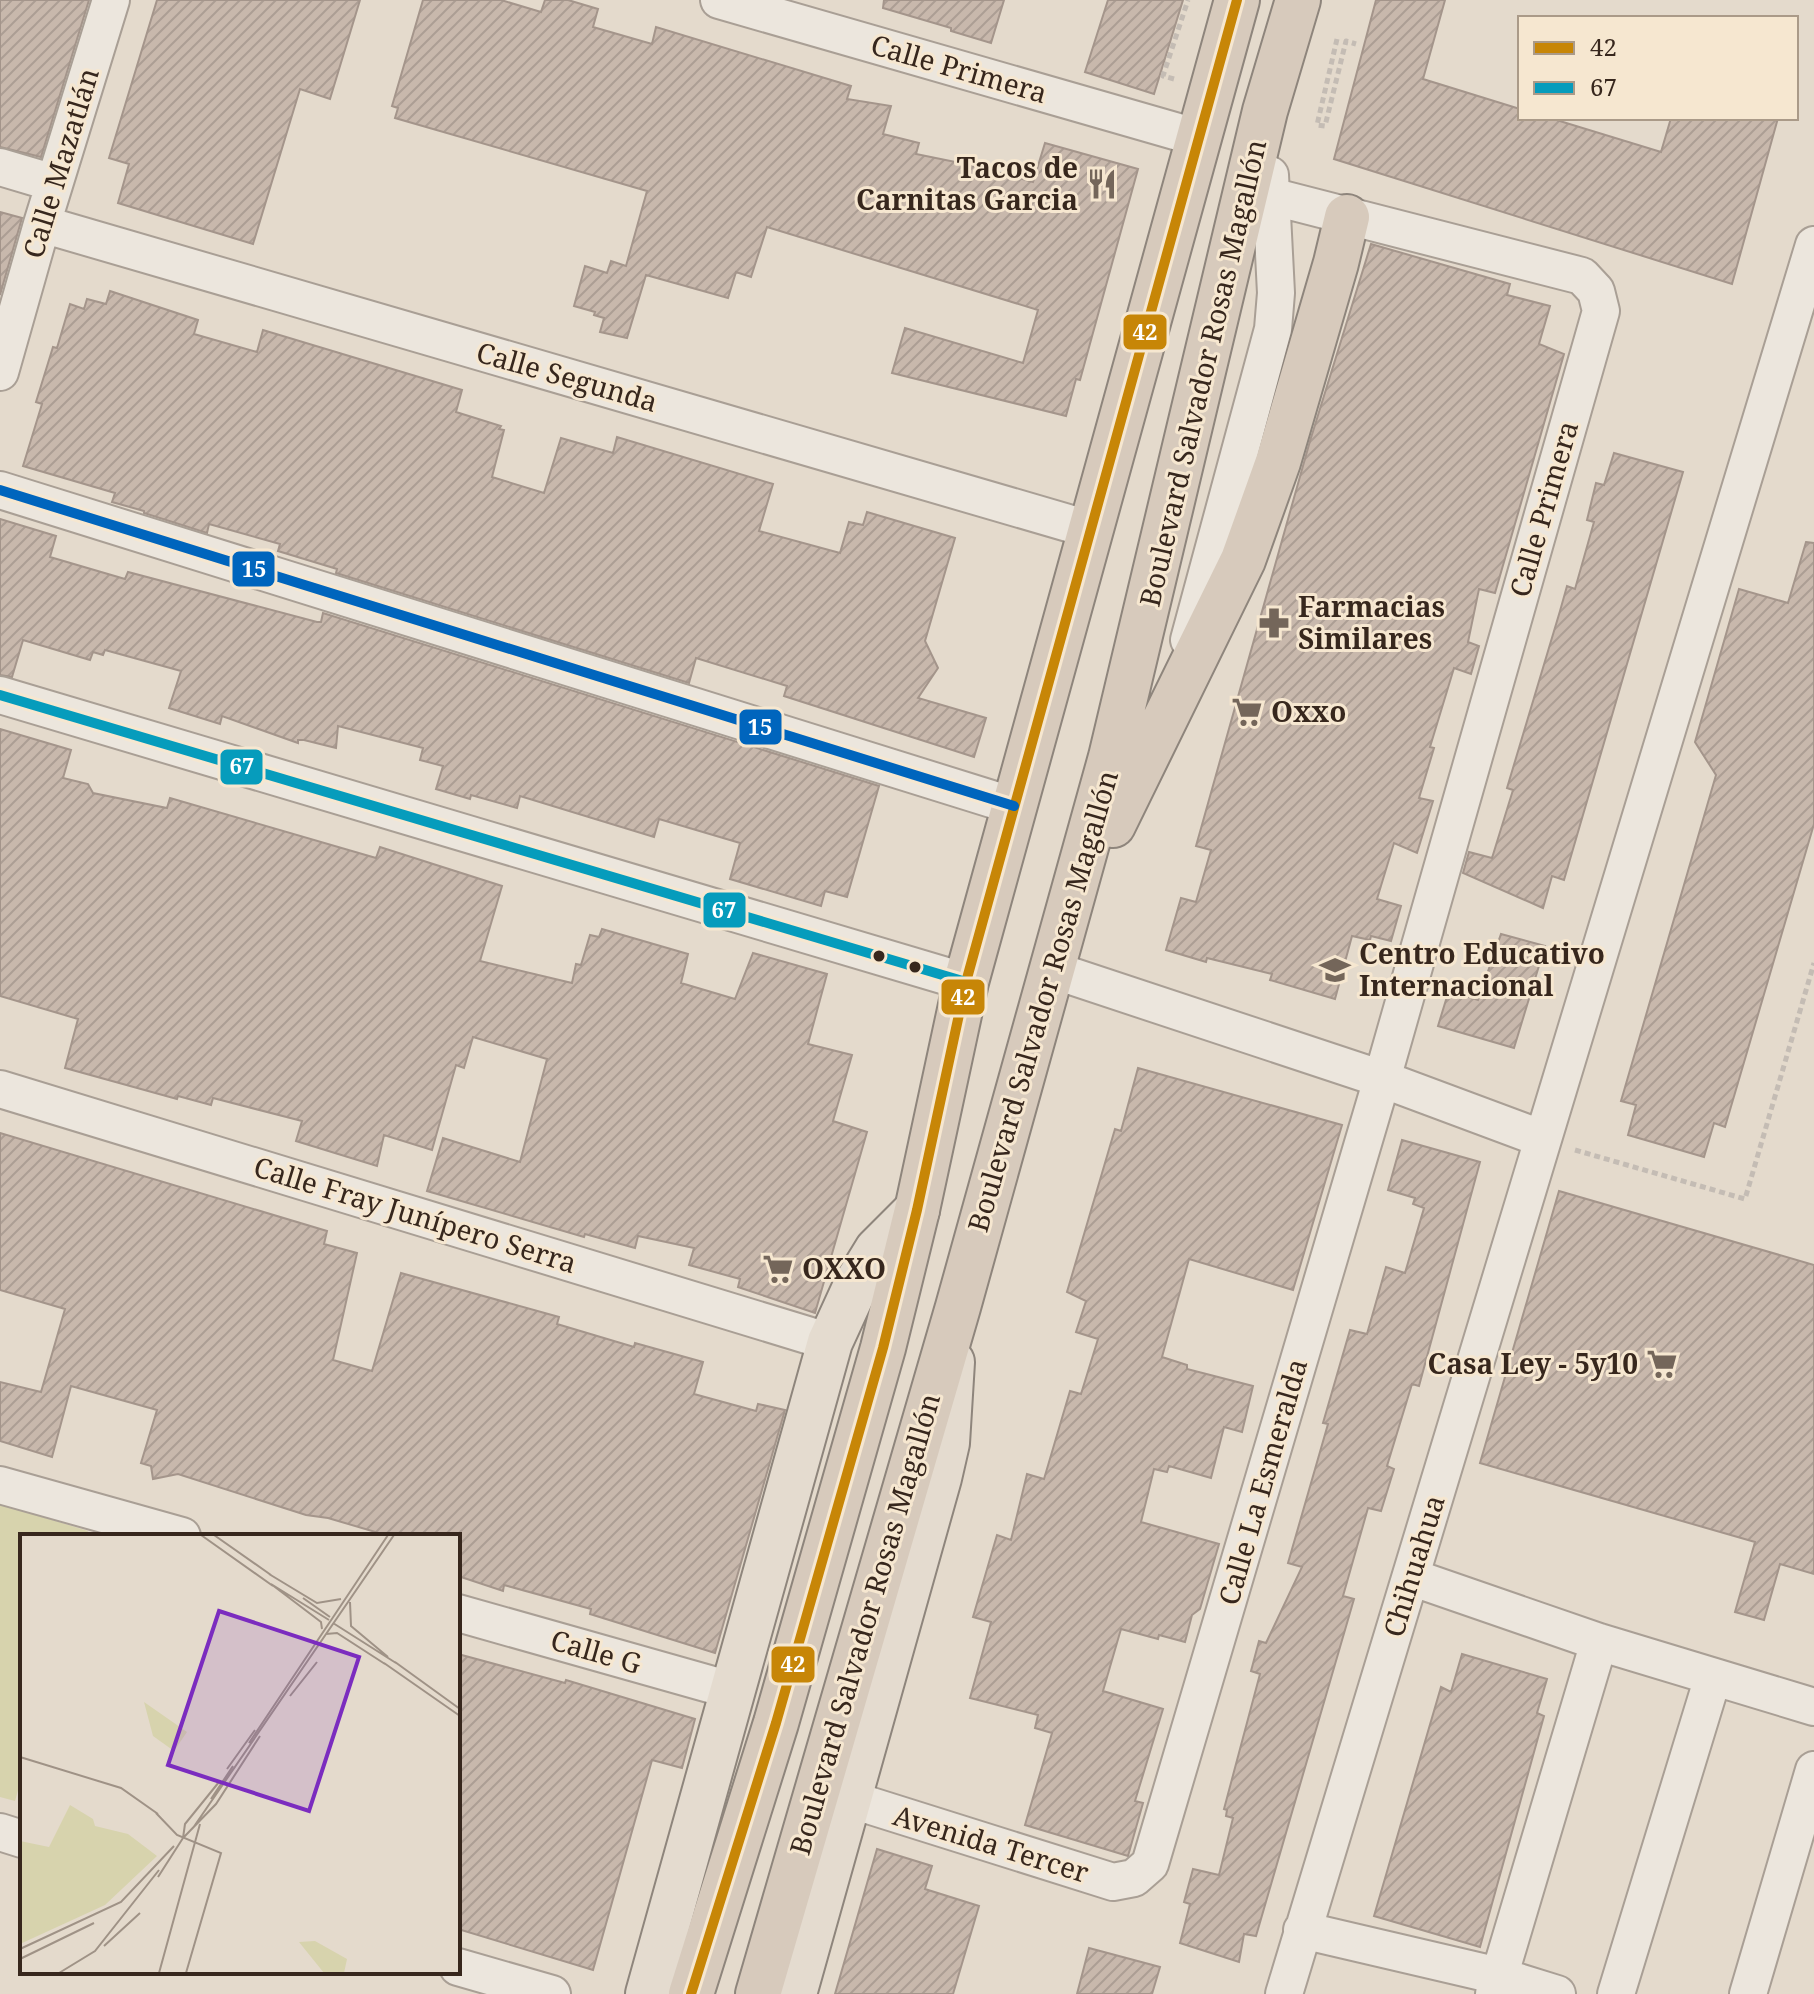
<svg xmlns="http://www.w3.org/2000/svg" width="1814" height="1994" font-family="'Noto Serif',serif">
	<defs>
		<pattern id="building-hatch" width="6" height="6" patternUnits="userSpaceOnUse" patternTransform="scale(2)"><rect width="6" height="6" fill="#c8b8ac"/><path d="M-1 1l2-2M0 6l6-6M5 7l2-2" fill="none" stroke="#ac9e94"/></pattern>
	</defs>
	<rect width="100%" height="100%" fill="#e4dacc"/>
	<path fill="#d7d3ad" d="M 0,1504 L 88,1531 L 86,1536 L 22,1536 L 22,1776 L 15,1801 L 0,1797 Z"/>
	<path fill="url(#building-hatch)" stroke="#a4958b" stroke-width="2" d="M 0,0 L 89,0 L 41,157 L 0,147 Z
		M 157,0 L 360,0 L 330,99 L 300,89 L 253,244 L 118,203 L 129,164 L 109,158 Z
		M 423,0 L 501,0 L 541,12 L 545,0 L 568,0 L 598,9 L 593,27 L 652,44 L 656,27 L 851,86 L 847,99 L 891,106 L 883,134 L 919,143 L 916,154 L 975,166 L 1033,182 L 1045,143 L 1138,169 L 1080,380 L 1076,379 L 1066,416 L 892,373 L 905,328 L 1023,363 L 1038,310 L 767,227 L 751,277 L 736,272 L 728,298 L 646,275 L 627,338 L 600,332 L 604,318 L 594,315 L 595,312 L 574,306 L 585,266 L 607,273 L 611,261 L 626,266 L 647,191 L 395,118 L 398,108 L 392,106 Z
		M 884,0 L 1004,0 L 991,43 L 951,31 L 951,28 L 883,8 Z
		M 1108,0 L 1183,0 L 1154,94 L 1085,72 Z
		M 1376,0 L 1445,0 L 1423,79 L 1520,109 L 1520,118 L 1550,118 L 1661,152 L 1671,118 L 1778,118 L 1732,284 L 1334,159 Z
		M 0,212 L 22,218 L 0,295 Z
		M 1371,244 L 1510,284 L 1507,295 L 1550,306 L 1539,344 L 1564,354 L 1495,593 L 1479,589 L 1468,642 L 1479,646 L 1471,674 L 1454,668 L 1430,747 L 1434,748 L 1419,798 L 1433,801 L 1417,853 L 1394,843 L 1377,899 L 1401,906 L 1391,941 L 1371,936 L 1370,940 L 1352,936 L 1335,999 L 1270,980 L 1272,974 L 1207,958 L 1206,962 L 1166,950 L 1181,898 L 1196,902 L 1211,850 L 1196,846 L 1310,441 Z
		M 110,291 L 198,320 L 194,334 L 257,352 L 263,330 L 462,390 L 456,412 L 501,426 L 499,429 L 504,430 L 492,477 L 544,493 L 561,438 L 613,453 L 617,437 L 773,484 L 759,531 L 840,553 L 849,522 L 863,525 L 867,512 L 955,538 L 925,641 L 938,668 L 918,698 L 986,718 L 974,757 L 784,696 L 787,686 L 696,658 L 689,683 L 336,573 L 337,569 L 278,551 L 280,544 L 209,524 L 207,533 L 144,513 L 144,511 L 112,502 L 115,493 L 23,466 L 42,404 L 36,402 L 53,347 L 57,348 L 70,304 L 84,309 L 87,299 L 106,304 Z
		M 1614,453 L 1683,472 L 1564,880 L 1552,876 L 1543,908 L 1463,873 L 1469,852 L 1492,858 L 1513,790 L 1507,788 L 1560,611 L 1567,586 L 1575,589 L 1594,522 L 1587,520 L 1596,483 L 1604,485 Z
		M 0,519 L 56,536 L 50,557 L 125,579 L 128,572 L 317,622 L 321,622 L 323,613 L 879,786 L 847,897 L 825,891 L 821,906 L 730,879 L 740,843 L 659,819 L 654,837 L 520,796 L 517,808 L 471,795 L 470,799 L 436,789 L 443,766 L 420,760 L 423,748 L 338,726 L 336,748 L 304,740 L 298,740 L 298,743 L 222,716 L 220,724 L 169,708 L 181,671 L 105,650 L 103,655 L 93,652 L 90,660 L 23,640 L 12,677 L 0,675 Z
		M 1806,542 L 1814,543 L 1814,824 L 1725,1127 L 1714,1123 L 1704,1157 L 1628,1135 L 1636,1105 L 1621,1101 L 1716,775 L 1695,742 L 1739,589 L 1788,603 Z
		M 0,729 L 71,750 L 63,778 L 88,784 L 93,793 L 167,808 L 170,798 L 376,858 L 380,847 L 502,886 L 480,961 L 572,983 L 576,964 L 581,965 L 590,935 L 599,937 L 602,929 L 688,954 L 681,983 L 735,999 L 753,953 L 827,974 L 808,1044 L 852,1055 L 833,1121 L 867,1132 L 815,1313 L 738,1287 L 740,1279 L 689,1265 L 694,1248 L 638,1236 L 635,1248 L 585,1234 L 584,1237 L 427,1191 L 443,1138 L 520,1162 L 547,1059 L 473,1037 L 464,1068 L 456,1065 L 432,1150 L 384,1135 L 377,1166 L 296,1141 L 302,1121 L 213,1098 L 211,1105 L 178,1096 L 177,1099 L 65,1068 L 78,1019 L 0,996 Z
		M 1501,934 L 1545,946 L 1514,1048 L 1438,1026 L 1449,990 L 1478,1000 Z
		M 1138,1068 L 1342,1125 L 1293,1290 L 1189,1259 L 1162,1357 L 1187,1365 L 1187,1369 L 1253,1386 L 1242,1432 L 1224,1427 L 1211,1478 L 1169,1466 L 1167,1472 L 1154,1469 L 1141,1522 L 1219,1544 L 1200,1609 L 1192,1615 L 1185,1642 L 1159,1635 L 1158,1639 L 1121,1629 L 1103,1691 L 1163,1709 L 1135,1801 L 1143,1803 L 1128,1856 L 1025,1825 L 1052,1733 L 1035,1728 L 1038,1715 L 970,1698 L 991,1622 L 973,1617 L 997,1535 L 1011,1540 L 1027,1474 L 1044,1479 L 1070,1391 L 1081,1394 L 1098,1339 L 1076,1332 L 1086,1301 L 1067,1292 L 1115,1129 L 1121,1131 Z
		M 0,1133 L 327,1231 L 324,1244 L 357,1253 L 333,1360 L 372,1371 L 401,1273 L 559,1317 L 557,1324 L 634,1347 L 635,1343 L 703,1362 L 694,1394 L 756,1411 L 758,1404 L 785,1410 L 715,1653 L 590,1614 L 591,1609 L 504,1585 L 503,1591 L 458,1576 L 458,1536 L 389,1536 L 328,1518 L 306,1515 L 178,1474 L 153,1479 L 151,1466 L 141,1463 L 157,1410 L 71,1386 L 52,1457 L 0,1441 L 0,1382 L 41,1392 L 65,1309 L 0,1290 Z
		M 1402,1140 L 1480,1162 L 1419,1386 L 1412,1384 L 1387,1466 L 1394,1469 L 1381,1511 L 1368,1508 L 1343,1596 L 1354,1599 L 1256,1936 L 1244,1934 L 1239,1962 L 1180,1943 L 1190,1904 L 1184,1902 L 1193,1869 L 1219,1875 L 1233,1818 L 1226,1816 L 1227,1810 L 1224,1809 L 1260,1674 L 1251,1671 L 1259,1641 L 1266,1643 L 1302,1567 L 1288,1563 L 1328,1424 L 1323,1423 L 1350,1330 L 1367,1334 L 1386,1267 L 1405,1273 L 1424,1208 L 1413,1204 L 1415,1198 L 1388,1190 Z
		M 1559,1191 L 1814,1265 L 1814,1574 L 1780,1564 L 1764,1620 L 1735,1612 L 1755,1542 L 1480,1463 Z
		M 458,1654 L 565,1683 L 566,1680 L 695,1719 L 682,1768 L 652,1760 L 593,1970 L 458,1929 Z
		M 1462,1654 L 1547,1679 L 1537,1713 L 1544,1716 L 1480,1947 L 1374,1916 L 1441,1687 L 1451,1692 Z
		M 877,1849 L 932,1866 L 925,1889 L 979,1906 L 953,1994 L 835,1994 Z
		M 1089,1948 L 1160,1967 L 1152,1994 L 1077,1994 Z"/>
	<g fill="none" stroke-linecap="round" stroke-linejoin="round">
		<g stroke="#a99f95" stroke-width="40">
			<path id="minor" d="M 719,0 L 1199,138
				M 0,167 L 54,183
				M 42,224 L 1092,530
				M 0,372 L 42,224 L 111,0
				M 0,490 L 1014,806
				M 1189,640 L 1273,329 L 1276,293 L 1270,175
				M 0,695 L 966,982
				M 1050,969 L 1382,1079 L 1543,1139
				M 0,1089 L 830,1342
				M 0,1485 L 182,1536
				M 1411,1577 L 1599,1642 L 1814,1707
				M 458,1613 L 734,1691
				M 849,1799 L 1113,1882 L 1134,1878 L 1150,1864 L 1382,1079 L 1601,311 L 1596,291 L 1582,276 L 1247,190
				M 0,1832 L 22,1839
				M 1302,1930 L 1499,1976 L 1557,1994
				M 458,1967 L 552,1994
				M 1284,1994 L 1814,245
				M 1494,1994 L 1599,1642
				M 1616,1994 L 1713,1677
				M 1748,1994 L 1814,1770"/>
		</g>
		<g stroke="#8e857c" stroke-width="48">
			<path id="major" d="M 648,1994 L 830,1342 L 858,1281 L 877,1250 L 917,1210
				M 794,1994 L 939,1478 L 947,1443 L 952,1362"/>
		</g>
		<g stroke="#8e857c" stroke-width="48">
			<path id="highway" d="M 1113,825 L 1243,560 L 1278,462 L 1336,263 L 1347,217
				M 691,1994 L 776,1723 L 883,1348 L 917,1210 L 966,982 L 1237,0
				M 758,1994 L 958,1307 L 1111,757 L 1265,111 L 1298,0"/>
		</g>
		<path stroke="#c4bcb4" stroke-width="5" stroke-dasharray="6 4" stroke-linecap="butt" d="M 1337,39 L 1317,125 L 1325,126 L 1346,41 L 1356,44
			M 1174,79 L 1163,76 L 1188,0
			M 1575,1150 L 1745,1199 L 1814,963"/>
		<use href="#minor" stroke="#ece6dd" stroke-width="36"/>
		<use href="#major" stroke="#e4dbcf" stroke-width="44"/>
		<use href="#highway" stroke="#d7cabc" stroke-width="44"/>
		<g stroke="#f6e7d0" stroke-width="16">
			<path id="bus-1" d="M 691,1994 L 776,1723 L 883,1348 L 917,1210 L 966,982 L 1237,0"/>
		</g>
		<g stroke="#f6e7d0" stroke-width="16">
			<path id="bus-2" d="M 0,695 L 966,982"/>
		</g>
		<g stroke="#f6e7d0" stroke-width="16">
			<path id="bus-3" d="M 0,490 L 1014,806"/>
		</g>
		<use href="#bus-1" stroke="#c78607" stroke-width="10"/>
		<use href="#bus-2" stroke="#069cbc" stroke-width="10"/>
		<use href="#bus-3" stroke="#0065bd" stroke-width="10"/>
	</g>
	<defs>
		<g id="restaurant-bare" transform="scale(2.4)"><path d="M-5-6h1v4h1v-4h1v4h1v-4h1v5L-1.5 .5V6h-2V.5L-5-1ZM5-6V6H3V1.5H1.5Q1.5-4 5-6Z" fill="#74665a" stroke="#f6e7d0" stroke-width="2.5" paint-order="stroke"/></g>
		<g id="pharmacy-bare" transform="scale(2.4)"><path d="M-2-6h4v4h4v4h-4v4h-4v-4h-4v-4h4Z" fill="#74665a" stroke="#f6e7d0" stroke-width="2.5" paint-order="stroke"/></g>
		<g id="supermarket-bare" transform="scale(2.4)"><path d="M-6-5.5h2.5l.6 2H6L4.5 2H-2.5L-4.4-4H-6ZM-1.5 3.2a1.3 1.3 0 1 0 .1 0ZM3 3.2a1.3 1.3 0 1 0 .1 0Z" fill="#74665a" stroke="#f6e7d0" stroke-width="2.5" paint-order="stroke"/></g>
		<g id="university-bare" transform="scale(2.4)"><path d="M0-5L7-2L0 1L-7-2ZM-4 1L0 2.5L4 1V4Q0 6-4 4Z" fill="#74665a" stroke="#f6e7d0" stroke-width="2.5" paint-order="stroke"/></g>
	</defs>
	<g fill-rule="evenodd">
		<use href="#restaurant-bare" x="1102" y="184"/>
		<use href="#pharmacy-bare" x="1274" y="623"/>
		<use href="#supermarket-bare" x="1247" y="712"/>
		<use href="#university-bare" x="1335" y="970"/>
		<use href="#supermarket-bare" x="778" y="1269"/>
		<use href="#supermarket-bare" x="1662" y="1364"/>
	</g>
	<g fill="#37271d" stroke="#f6e7d0" stroke-width="3">
		<circle cx="879" cy="956" r="7"/>
		<circle cx="915" cy="967" r="7"/>
	</g>
	<g text-anchor="middle" stroke-width="6" stroke-linejoin="round" paint-order="stroke">
		<g font-size="28" fill="#37271d" stroke="#f6e7d0">
			<text transform="translate(959 69) rotate(16)" y="10">Calle Primera</text>
			<text transform="translate(61 163) rotate(-73)" y="10">Calle Mazatlán</text>
			<text transform="translate(1203 373) rotate(-77)" y="10">Boulevard Salvador Rosas Magallón</text>
			<text transform="translate(567 377) rotate(16)" y="10">Calle Segunda</text>
			<text transform="translate(1544 509) rotate(-74)" y="10">Calle Primera</text>
			<text transform="translate(1043 1001) rotate(-74)" y="10">Boulevard Salvador Rosas Magallón</text>
			<text transform="translate(415 1215) rotate(17)" y="10">Calle Fray Junípero Serra</text>
			<text transform="translate(1263 1482) rotate(-74)" y="10">Calle La Esmeralda</text>
			<text transform="translate(1414 1566) rotate(-73)" y="10">Chihuahua</text>
			<text transform="translate(865 1624) rotate(-74)" y="10">Boulevard Salvador Rosas Magallón</text>
			<text transform="translate(596 1652) rotate(16)" y="10">Calle G</text>
			<text transform="translate(991 1844) rotate(17)" y="10">Avenida Tercer</text>
		</g>
		<g font-size="28" font-weight="bold" fill="#37271d" stroke="#f6e7d0" text-anchor="start">
			<text x="1078" y="178" text-anchor="end">Tacos de<tspan x="1078" dy="32">Carnitas Garcia</tspan></text>
			<text x="1298" y="617">Farmacias<tspan x="1298" dy="32">Similares</tspan></text>
			<text x="1271" y="722">Oxxo</text>
			<text x="1359" y="964">Centro Educativo<tspan x="1359" dy="32">Internacional</tspan></text>
			<text x="802" y="1279">OXXO</text>
			<text x="1638" y="1374" text-anchor="end">Casa Ley - 5y10</text>
		</g>
	</g>
	<g transform="translate(20 1534)">
		<rect width="440" height="440" fill="#e4dacc"/>
		<path d="M 124,168 L 167,198 L 154,217 L 133,202 ZM 50,271 L 73,285 L 75,292 L 108,300 L 137,322 L 85,371 L 0,410 L 0,307 L 29,313 ZM 295,407 L 327,425 L 324,439 L 304,439 L 279,408 Z" fill="#d7d3ad"/>
		<path fill="none" stroke="#9f9286" stroke-width="2" d="M 181,1 L 253,52M 194,1 L 251,41M 249,40 L 297,69 L 321,65M 251,50 L 301,88 L 302,95M 251,50 L 309,86M 283,64 L 310,83M 330,68 L 331,92 L 368,123M 313,89 L 376,129M 306,100 L 317,99 L 365,130M 375,128 L 440,175M 364,129 L 440,182M 270,162 L 297,128M 229,209 L 368,1M 0,223 L 101,254 L 138,280M 207,235 L 235,196M 191,265 L 213,232M 136,279 L 157,301 L 201,319 L 166,439M 173,294 L 374,1M 163,304 L 165,290 L 199,248M 163,304 L 196,270 L 240,202M 138,343 L 163,304M 84,412 L 120,379M 0,415 L 101,368 L 154,312M 0,425 L 74,389M 39,439 L 75,417 L 139,336M 139,439 L 180,290"/>
		<path fill="#7b2cbf" fill-opacity="0.15" stroke="#7b2cbf" stroke-width="4" d="M 199,77 L 339,123 L 289,277 L 148,231 Z"/>
		<rect width="440" height="440" fill="none" stroke="#37271d" stroke-width="4"/>
	</g>
	<g stroke="#f6e7d0" stroke-width="3">
		<rect x="1122" y="313" width="46" height="38" rx="8" fill="#c78607"/>
		<rect x="231" y="550" width="45" height="38" rx="8" fill="#0065bd"/>
		<rect x="738" y="708" width="45" height="38" rx="8" fill="#0065bd"/>
		<rect x="219" y="748" width="45" height="38" rx="8" fill="#069cbc"/>
		<rect x="702" y="891" width="45" height="38" rx="8" fill="#069cbc"/>
		<rect x="940" y="978" width="46" height="38" rx="8" fill="#c78607"/>
		<rect x="770" y="1645" width="46" height="39" rx="8" fill="#c78607"/>
	</g>
	<g font-size="22" text-anchor="middle" font-weight="bold" fill="#fff">
		<text x="1145" y="340">42</text>
		<text x="254" y="577">15</text>
		<text x="760" y="735">15</text>
		<text x="242" y="774">67</text>
		<text x="724" y="918">67</text>
		<text x="963" y="1005">42</text>
		<text x="793" y="1672">42</text>
	</g>
	<rect x="1518" y="16" width="280" height="104" fill="#f6e7d0" stroke="#aa9a88" stroke-width="2"/>
	<rect x="1534" y="42" width="40" height="12" fill="#c78607" stroke="#aa9a88" stroke-width="2"/>
	<text x="1590" y="56" font-size="24" fill="#37271d">42</text>
	<rect x="1534" y="82" width="40" height="12" fill="#069cbc" stroke="#aa9a88" stroke-width="2"/>
	<text x="1590" y="96" font-size="24" fill="#37271d">67</text>
</svg>
